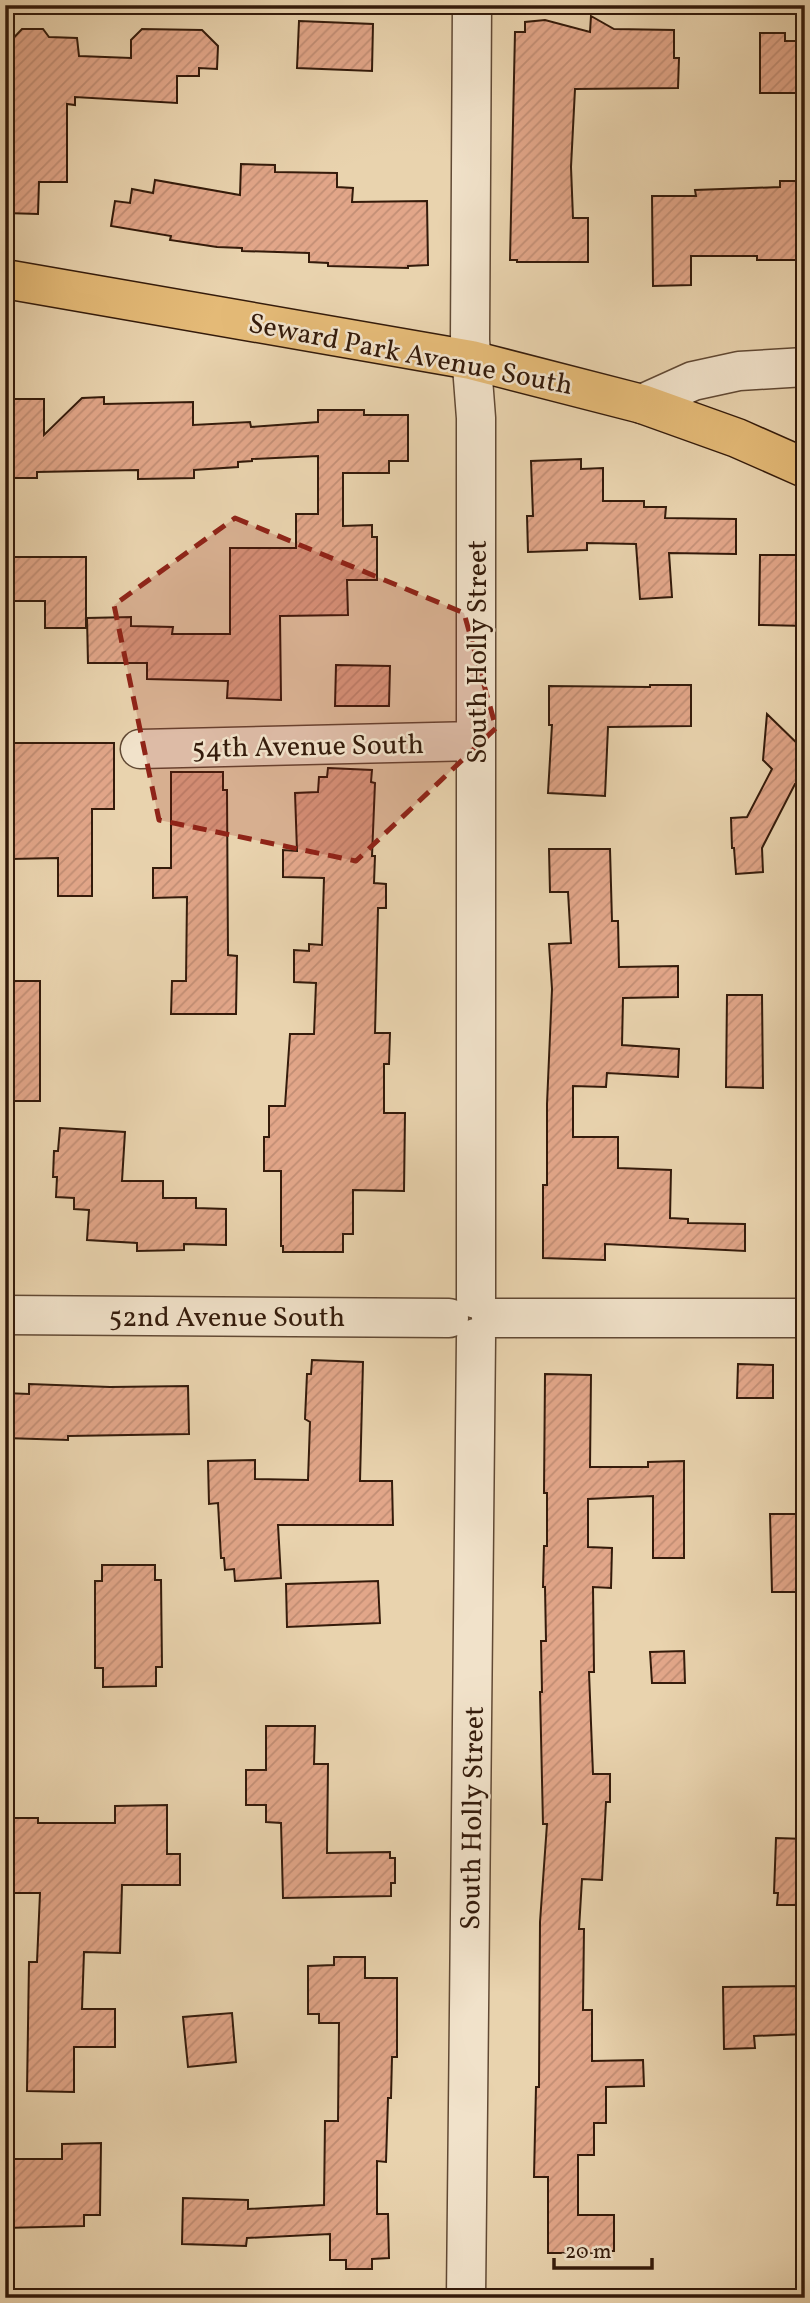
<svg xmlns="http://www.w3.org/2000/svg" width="810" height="2303" font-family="Vollkorn,serif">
	<defs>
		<pattern id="building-hatch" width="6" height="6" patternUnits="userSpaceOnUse" patternTransform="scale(1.75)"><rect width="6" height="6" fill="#e2a689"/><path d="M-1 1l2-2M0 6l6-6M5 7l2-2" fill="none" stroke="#c28e75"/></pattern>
	</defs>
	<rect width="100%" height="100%" fill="#e9d3ae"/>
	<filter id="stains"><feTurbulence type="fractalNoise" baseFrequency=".00286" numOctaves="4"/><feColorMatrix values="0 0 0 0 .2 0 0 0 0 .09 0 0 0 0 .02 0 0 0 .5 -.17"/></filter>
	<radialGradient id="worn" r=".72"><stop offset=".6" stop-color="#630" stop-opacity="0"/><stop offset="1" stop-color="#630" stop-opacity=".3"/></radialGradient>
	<path fill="url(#building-hatch)" stroke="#341b0b" stroke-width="2" d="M 591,16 L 614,29 L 674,30 L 674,58 L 679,58 L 678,88 L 575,89 L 571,167 L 573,218 L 588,218 L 588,262 L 517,262 L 517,260 L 510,260 L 515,32 L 525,32 L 525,22 L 545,20 L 590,32 Z
		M 299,21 L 373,24 L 372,71 L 297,68 Z
		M 22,29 L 43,29 L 49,37 L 77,38 L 79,56 L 131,58 L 131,40 L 142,29 L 202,30 L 218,46 L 217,69 L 199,68 L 199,76 L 177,76 L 177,103 L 75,97 L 75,105 L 67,104 L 67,182 L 39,182 L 38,214 L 5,213 L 5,150 L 8,150 L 11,102 L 5,102 L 5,47 Z
		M 760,33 L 785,33 L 785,41 L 805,41 L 805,93 L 760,93 Z
		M 241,164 L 275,165 L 275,172 L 337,173 L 337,187 L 353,188 L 352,202 L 427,201 L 428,265 L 408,266 L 408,268 L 328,266 L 328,263 L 309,262 L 309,253 L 242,251 L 242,248 L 217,247 L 170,240 L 171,236 L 111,226 L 115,201 L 130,203 L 132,189 L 153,193 L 155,180 L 240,195 Z
		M 780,181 L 805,181 L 805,260 L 757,260 L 757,256 L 691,256 L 691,285 L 653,286 L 652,196 L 696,196 L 695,190 L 780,187 Z
		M 104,397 L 104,404 L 193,402 L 193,425 L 250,422 L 251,427 L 318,422 L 318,410 L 364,410 L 364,415 L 408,415 L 408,461 L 389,461 L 389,473 L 343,473 L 343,526 L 372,525 L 372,537 L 377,537 L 377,580 L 347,580 L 348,615 L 280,616 L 281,700 L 227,698 L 228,681 L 147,679 L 147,663 L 88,663 L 87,618 L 131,617 L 131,626 L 173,627 L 172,634 L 230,634 L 230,548 L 296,548 L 296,514 L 318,514 L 318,456 L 252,459 L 252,461 L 238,462 L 238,467 L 194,470 L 194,478 L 138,479 L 138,470 L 37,472 L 37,478 L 5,478 L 5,405 L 14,405 L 14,399 L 44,399 L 44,435 L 82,398 Z
		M 581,459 L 581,469 L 603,468 L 603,501 L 644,501 L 644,507 L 666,507 L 665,518 L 736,519 L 736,554 L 669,553 L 672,597 L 640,599 L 636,544 L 587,543 L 587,550 L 528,552 L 527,516 L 533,516 L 531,461 Z
		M 760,555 L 805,555 L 805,626 L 759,625 Z
		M 7,557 L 86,557 L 86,628 L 45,628 L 45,601 L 7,601 Z
		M 336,665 L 390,666 L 389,706 L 335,706 Z
		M 650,685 L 691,685 L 691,726 L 608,727 L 605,796 L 548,793 L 552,725 L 549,725 L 549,686 L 650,687 Z
		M 767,714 L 805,751 L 805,784 L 795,784 L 762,848 L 763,872 L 736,874 L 734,848 L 732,848 L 731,818 L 747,817 L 772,769 L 763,760 Z
		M 5,743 L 114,743 L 114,809 L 92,809 L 92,896 L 58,896 L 58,858 L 11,859 L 10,809 L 5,809 Z
		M 328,768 L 372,770 L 371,782 L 375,783 L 372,856 L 375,856 L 374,883 L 386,884 L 386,908 L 378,908 L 375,1033 L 390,1033 L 389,1064 L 384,1064 L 384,1113 L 405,1113 L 404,1191 L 353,1190 L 353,1234 L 343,1234 L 343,1252 L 283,1252 L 283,1246 L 281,1246 L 281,1171 L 264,1171 L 264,1137 L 269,1137 L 269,1106 L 285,1106 L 290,1034 L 314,1034 L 316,983 L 294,982 L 294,950 L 309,951 L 309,944 L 322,945 L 324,878 L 283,877 L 283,850 L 297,851 L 295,793 L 318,792 L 319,777 L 327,777 Z
		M 171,772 L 223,772 L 223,790 L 227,790 L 228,955 L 237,956 L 236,1014 L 171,1014 L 172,981 L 186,981 L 187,897 L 153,898 L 153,868 L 171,868 Z
		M 549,849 L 610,849 L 612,921 L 618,921 L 619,967 L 678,966 L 678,997 L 623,998 L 622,1045 L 679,1049 L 678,1077 L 607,1073 L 606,1087 L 573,1086 L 573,1137 L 618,1137 L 618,1168 L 671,1170 L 670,1218 L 688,1219 L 688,1223 L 745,1224 L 745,1251 L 605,1244 L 605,1260 L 543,1258 L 543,1185 L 547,1185 L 547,1104 L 552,989 L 549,944 L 571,943 L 568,892 L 550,892 Z
		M 5,981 L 40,981 L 40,1101 L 5,1101 Z
		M 727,995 L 762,995 L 763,1088 L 726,1087 Z
		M 60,1128 L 125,1132 L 122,1181 L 163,1181 L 163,1198 L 196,1198 L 196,1208 L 226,1209 L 226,1245 L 184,1244 L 184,1250 L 137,1251 L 137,1243 L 87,1240 L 89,1210 L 74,1209 L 74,1198 L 56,1197 L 57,1177 L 53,1177 L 54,1151 L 58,1151 Z
		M 312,1360 L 363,1362 L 360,1481 L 392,1481 L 393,1525 L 278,1525 L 281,1578 L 235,1581 L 234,1569 L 225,1570 L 224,1558 L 221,1558 L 218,1503 L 209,1504 L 208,1461 L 255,1460 L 255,1479 L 308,1480 L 310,1422 L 305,1419 L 307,1374 L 311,1374 Z
		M 738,1364 L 773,1365 L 773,1398 L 737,1398 Z
		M 545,1374 L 591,1375 L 590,1467 L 648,1467 L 648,1462 L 684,1461 L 684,1558 L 653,1558 L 653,1496 L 588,1499 L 588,1547 L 612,1548 L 611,1588 L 593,1587 L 594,1672 L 589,1672 L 593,1774 L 610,1774 L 610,1802 L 606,1802 L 602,1880 L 582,1879 L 579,1929 L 584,1929 L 583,2010 L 592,2010 L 592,2061 L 643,2060 L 644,2086 L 606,2087 L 606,2123 L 594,2123 L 594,2155 L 578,2155 L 578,2215 L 614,2215 L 614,2251 L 600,2251 L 600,2253 L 548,2253 L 548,2177 L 534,2177 L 536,2087 L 539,2087 L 540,1922 L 547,1824 L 543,1824 L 540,1692 L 542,1692 L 541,1641 L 546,1641 L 545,1587 L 543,1587 L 544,1546 L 547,1546 L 547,1493 L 544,1493 Z
		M 29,1384 L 110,1387 L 188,1386 L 189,1434 L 68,1436 L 68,1440 L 5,1438 L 5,1393 L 29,1394 Z
		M 770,1514 L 805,1514 L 805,1592 L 772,1592 Z
		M 102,1565 L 155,1565 L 155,1580 L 161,1580 L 162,1667 L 156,1667 L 156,1686 L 103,1687 L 103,1668 L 95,1668 L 95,1581 L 102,1581 Z
		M 378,1581 L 380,1623 L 287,1627 L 286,1584 Z
		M 684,1651 L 685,1683 L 652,1683 L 650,1652 Z
		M 266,1726 L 315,1726 L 314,1764 L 328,1764 L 327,1853 L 390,1852 L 390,1858 L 395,1858 L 395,1883 L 391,1883 L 391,1896 L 283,1898 L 281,1823 L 266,1822 L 266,1805 L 246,1805 L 246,1770 L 266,1770 Z
		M 167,1805 L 167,1854 L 180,1854 L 180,1885 L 122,1885 L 120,1953 L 84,1952 L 82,2009 L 115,2009 L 115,2047 L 74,2047 L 74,2092 L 27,2091 L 29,1962 L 37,1962 L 40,1893 L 5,1893 L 5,1830 L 13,1830 L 13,1818 L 38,1818 L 38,1823 L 115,1823 L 115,1806 Z
		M 776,1838 L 805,1839 L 805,1905 L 777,1905 L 778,1893 L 774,1893 Z
		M 334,1957 L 365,1957 L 365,1978 L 397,1978 L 397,2057 L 392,2057 L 391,2098 L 388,2098 L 386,2162 L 377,2161 L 377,2214 L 388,2214 L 389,2258 L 372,2259 L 372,2269 L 346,2269 L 346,2260 L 330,2260 L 330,2234 L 247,2238 L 246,2246 L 182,2244 L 183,2198 L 248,2200 L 248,2209 L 324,2205 L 325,2121 L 338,2121 L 339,2023 L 319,2023 L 319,2014 L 308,2014 L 308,1966 L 334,1965 Z
		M 805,1986 L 805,2034 L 754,2036 L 755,2048 L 724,2049 L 723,1987 Z
		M 232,2013 L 236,2062 L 188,2067 L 183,2017 Z
		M 101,2143 L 100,2215 L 84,2215 L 84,2226 L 5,2228 L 5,2159 L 62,2159 L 62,2144 Z"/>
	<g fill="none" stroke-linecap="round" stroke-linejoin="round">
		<g stroke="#614934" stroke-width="41">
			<path id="minor" d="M 472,5 L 470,340 L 476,418 L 476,1299
				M 642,404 L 693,381 L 739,371 L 805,367
				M 140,749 L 476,741
				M 5,1315 L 449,1318
				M 491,1318 L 805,1318
				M 466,2298 L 476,1338"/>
		</g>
		<g stroke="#341b0b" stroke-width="41">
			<path id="major" d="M 5,279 L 471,360 L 642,404 L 737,438 L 805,468"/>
		</g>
		<use href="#minor" stroke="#f1e2ca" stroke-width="38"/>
		<use href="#major" stroke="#e4ba77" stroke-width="38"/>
	</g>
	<path fill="#8f2418" fill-opacity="0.2" stroke="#8f2418" stroke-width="5" stroke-dasharray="14 9" stroke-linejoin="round" d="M 235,518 L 464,613 L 496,728 L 356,861 L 159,820 L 114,605 Z"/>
	<g text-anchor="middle" stroke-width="5" stroke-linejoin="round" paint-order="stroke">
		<g font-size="28" fill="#341b0b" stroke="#f1e2ca">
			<text transform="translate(411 353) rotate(11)" y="10">Seward Park Avenue South</text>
			<text transform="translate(476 652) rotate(-90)" y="10">South Holly Street</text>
			<text transform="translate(308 745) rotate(-1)" y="10">54th Avenue South</text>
			<text x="227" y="1326">52nd Avenue South</text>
			<text transform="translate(471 1818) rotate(-89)" y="10">South Holly Street</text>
		</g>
	</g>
	<rect width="810" height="2303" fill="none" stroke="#e9d3ae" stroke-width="28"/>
	<rect x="7" y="7" width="796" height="2289" fill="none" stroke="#341b0b" stroke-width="3.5"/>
	<rect x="14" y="14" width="782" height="2275" fill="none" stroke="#341b0b" stroke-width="2"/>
	<path d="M554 2258v10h98v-10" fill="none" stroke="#341b0b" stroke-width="3.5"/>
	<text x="565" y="2258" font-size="21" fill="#341b0b" stroke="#f1e2ca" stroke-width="5" paint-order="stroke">20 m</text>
	<rect width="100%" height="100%" filter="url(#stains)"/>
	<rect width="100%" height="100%" fill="url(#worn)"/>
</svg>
